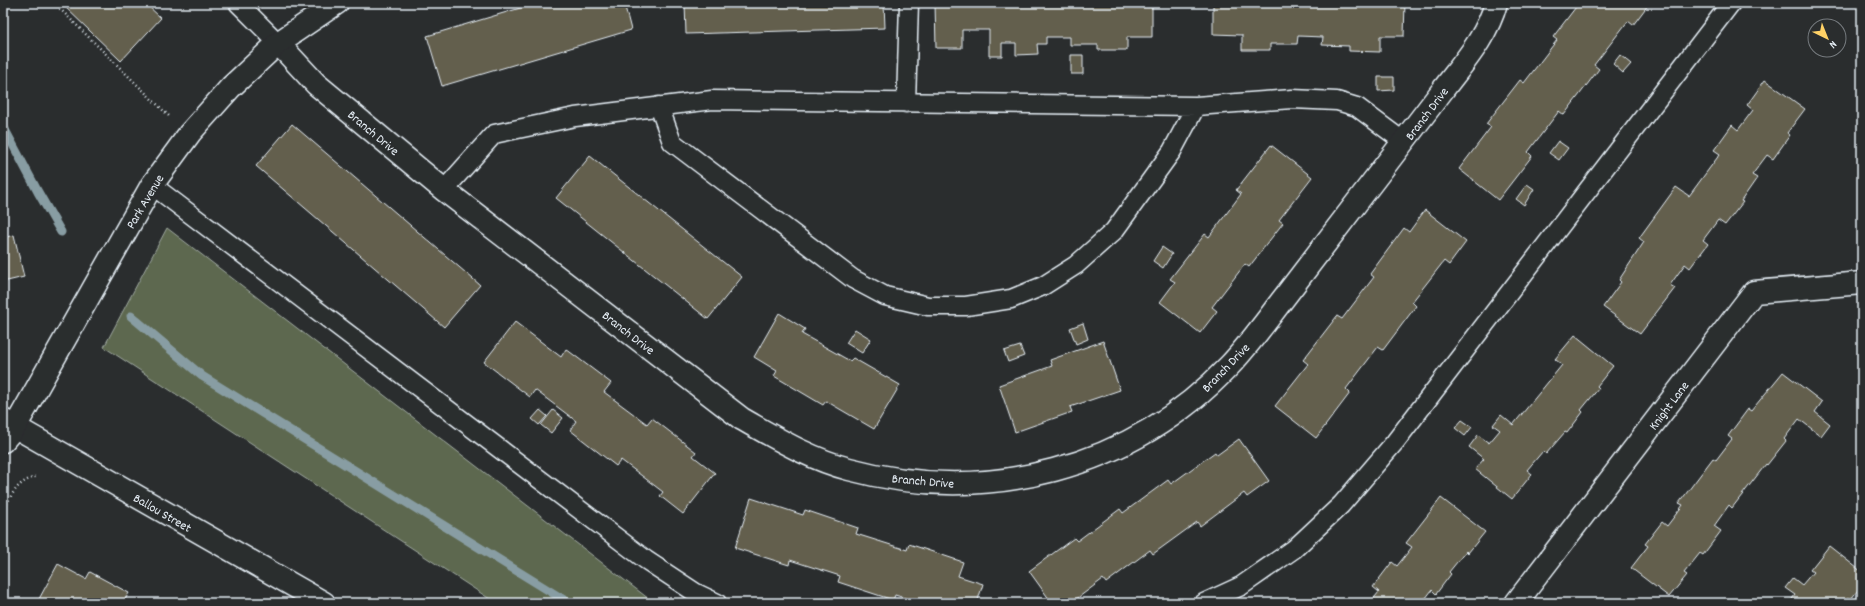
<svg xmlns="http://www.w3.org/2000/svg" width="1865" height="606" font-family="Dekko,sans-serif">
	<rect width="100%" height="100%" fill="#2a2d2e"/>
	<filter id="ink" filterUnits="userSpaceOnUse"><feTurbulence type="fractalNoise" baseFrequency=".025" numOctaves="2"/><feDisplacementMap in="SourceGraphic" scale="8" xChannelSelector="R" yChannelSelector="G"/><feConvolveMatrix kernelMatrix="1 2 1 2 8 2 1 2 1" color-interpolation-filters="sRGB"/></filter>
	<g filter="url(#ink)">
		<path fill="#5d684f" stroke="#a2aca4" d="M 167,228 L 649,599 L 656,603 L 496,603 L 104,347 Z"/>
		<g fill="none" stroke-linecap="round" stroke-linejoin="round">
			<path stroke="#889da3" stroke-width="9" d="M 3,126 L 38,192 L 61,232
				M 131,316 L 202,376 L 569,603"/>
		</g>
		<path fill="#645e4d" stroke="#e8f1f8" d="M 61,3 L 145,3 L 161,18 L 121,61 Z
			M 537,3 L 624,3 L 631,30 L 442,86 L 427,36 Z
			M 685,3 L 884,3 L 885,28 L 686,34 Z
			M 935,3 L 1152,3 L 1152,37 L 1127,37 L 1127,50 L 1098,50 L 1098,45 L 1070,45 L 1070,37 L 1046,37 L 1046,44 L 1037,44 L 1038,54 L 1016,55 L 1016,43 L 1002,43 L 1002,56 L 989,56 L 989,30 L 962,30 L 962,48 L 936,48 Z
			M 1213,3 L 1405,3 L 1404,36 L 1380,36 L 1380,52 L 1349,51 L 1349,46 L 1322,45 L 1323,37 L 1298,36 L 1297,44 L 1270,44 L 1270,50 L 1242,50 L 1242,35 L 1213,34 Z
			M 1579,3 L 1645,3 L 1648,5 L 1633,25 L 1628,21 L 1594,65 L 1599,69 L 1564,115 L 1559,111 L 1528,152 L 1532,156 L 1498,200 L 1459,169 L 1491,127 L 1486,124 L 1520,80 L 1524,83 L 1557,40 L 1553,37 Z
			M 1071,55 L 1083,55 L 1083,74 L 1071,74 Z
			M 1620,55 L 1631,64 L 1623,73 L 1613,64 Z
			M 1378,77 L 1394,77 L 1394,90 L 1378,91 Z
			M 1765,80 L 1805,109 L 1787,133 L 1790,135 L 1773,159 L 1767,155 L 1752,175 L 1757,178 L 1741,201 L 1743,202 L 1725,225 L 1718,220 L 1703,240 L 1708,244 L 1690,268 L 1685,264 L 1670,285 L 1675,288 L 1640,334 L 1603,307 L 1621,282 L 1619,280 L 1644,242 L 1639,238 L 1676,187 L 1689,196 L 1720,154 L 1714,150 L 1732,125 L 1738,130 L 1753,110 L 1747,105 Z
			M 292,124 L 480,285 L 444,327 L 256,166 Z
			M 1558,141 L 1568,148 L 1559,160 L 1549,153 Z
			M 1271,145 L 1312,177 L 1279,220 L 1283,223 L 1249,267 L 1245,264 L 1212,307 L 1217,311 L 1200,333 L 1160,302 L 1175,282 L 1170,279 L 1205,234 L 1209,237 L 1241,194 L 1236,190 Z
			M 590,156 L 742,277 L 708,319 L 556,198 Z
			M 1527,184 L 1534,189 L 1524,205 L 1516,199 Z
			M 1425,210 L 1466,242 L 1449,265 L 1444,261 L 1412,302 L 1416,306 L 1383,350 L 1378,347 L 1346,389 L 1350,393 L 1316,438 L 1275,406 L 1308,364 L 1303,360 L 1337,316 L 1342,319 L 1374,277 L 1370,274 L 1404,228 L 1409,232 Z
			M 14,235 L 24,277 L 3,282 L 3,238 Z
			M 1162,247 L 1172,254 L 1163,268 L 1153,261 Z
			M 779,313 L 805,329 L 802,334 L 850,361 L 853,358 L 900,385 L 874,429 L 826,401 L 823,405 L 774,376 L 777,371 L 754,357 Z
			M 515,322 L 561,357 L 566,349 L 611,383 L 604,392 L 647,424 L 652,418 L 696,452 L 693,456 L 715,473 L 683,514 L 660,496 L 663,492 L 621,460 L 616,466 L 570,430 L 576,421 L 535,390 L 530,397 L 484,362 Z
			M 1083,323 L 1088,339 L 1076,344 L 1070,328 Z
			M 855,329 L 871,339 L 862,353 L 846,343 Z
			M 1575,335 L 1613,366 L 1597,386 L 1599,388 L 1581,410 L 1583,412 L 1567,433 L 1565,432 L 1546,454 L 1543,451 L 1527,470 L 1532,474 L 1512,499 L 1475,469 L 1484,459 L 1469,447 L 1478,435 L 1489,443 L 1500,430 L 1493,425 L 1501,415 L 1513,425 L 1562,365 L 1555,359 Z
			M 1103,341 L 1120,390 L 1070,407 L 1072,412 L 1015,432 L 999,385 L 1052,366 L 1050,360 Z
			M 1020,346 L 1024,356 L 1008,362 L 1004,351 Z
			M 1783,372 L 1822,402 L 1815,412 L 1830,424 L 1821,436 L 1799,419 L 1784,439 L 1786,441 L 1767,465 L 1766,464 L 1732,508 L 1729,505 L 1714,526 L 1721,531 L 1703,555 L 1700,553 L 1684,573 L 1687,575 L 1669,597 L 1631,568 L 1648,546 L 1645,544 L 1662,522 L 1667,526 L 1683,505 L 1679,503 L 1713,458 L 1716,460 L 1732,439 L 1728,436 L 1748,409 L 1751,411 Z
			M 540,410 L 547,416 L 539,425 L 532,419 Z
			M 553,410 L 563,418 L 551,433 L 541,425 Z
			M 1462,420 L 1472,427 L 1465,436 L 1455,428 Z
			M 1239,439 L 1269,481 L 1247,497 L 1244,493 L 1200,526 L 1197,522 L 1153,554 L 1150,550 L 1106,583 L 1103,579 L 1071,603 L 1052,603 L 1029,571 L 1074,538 L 1077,541 L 1120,509 L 1123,513 L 1168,480 L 1171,484 L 1215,452 L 1217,455 Z
			M 751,498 L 803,515 L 805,510 L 858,528 L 856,534 L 907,550 L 909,544 L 963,562 L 958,576 L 983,584 L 977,603 L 921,603 L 895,595 L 893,600 L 838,582 L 840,576 L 790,560 L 789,565 L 735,548 Z
			M 1441,498 L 1485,532 L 1468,553 L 1466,551 L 1449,572 L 1451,574 L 1436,594 L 1432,590 L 1422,603 L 1370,603 L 1379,592 L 1373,587 L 1392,562 L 1397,566 L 1412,547 L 1406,543 Z
			M 1829,546 L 1862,572 L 1862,585 L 1851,599 L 1848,597 L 1843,603 L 1789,603 L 1795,595 L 1785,588 L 1793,578 L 1802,585 L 1813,572 L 1810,570 Z
			M 58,564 L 86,579 L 90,572 L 129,593 L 123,603 L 46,603 L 39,599 Z"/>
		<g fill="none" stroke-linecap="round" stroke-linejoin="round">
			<g stroke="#e8f1f8" stroke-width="21">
				<path id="lane" d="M 238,3 L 278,43
					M 906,103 L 909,3
					M 659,106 L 672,142 L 853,279 L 885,296 L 928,306 L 966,306 L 1011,299 L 1043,286 L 1076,265 L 1114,231 L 1172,151 L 1196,106
					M 152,185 L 646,560 L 696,593 L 717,603
					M 444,190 L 494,134 L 575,117 L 712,100 L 1196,106 L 1292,99 L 1337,101 L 1357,107 L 1404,142
					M 1204,603 L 1241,586 L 1294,549 L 1341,505 L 1395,442 L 1731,3"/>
			</g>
			<g stroke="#e8f1f8" stroke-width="25">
				<path id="street" d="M 278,43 L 316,84 L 444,190 L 742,419 C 776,438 810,459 849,469 C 986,506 1132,469 1230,365 C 1249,345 1266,321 1283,299 C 1309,265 1335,231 1361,197 C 1388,162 1415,126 1442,91 C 1463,63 1487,37 1496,3
					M 3,420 L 324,603
					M 1516,603 L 1754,292 L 1862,283"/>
			</g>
			<g stroke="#e8f1f8" stroke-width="25">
				<path id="secondary" d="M 3,441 L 15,427 L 152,185 L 190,133 L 231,87 L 278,43 L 337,3"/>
			</g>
			<path stroke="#e8f1f8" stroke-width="2.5" stroke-dasharray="1 3" stroke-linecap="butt" d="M 54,3 L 169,116
				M 3,511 C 13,493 16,482 38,476"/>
			<use href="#lane" stroke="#2a2d2e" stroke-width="18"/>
			<use href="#street" stroke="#2a2d2e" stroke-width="22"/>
			<use href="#secondary" stroke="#2a2d2e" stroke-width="22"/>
		</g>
	</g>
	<g text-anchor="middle" stroke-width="4" stroke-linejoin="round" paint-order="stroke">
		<g font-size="13" fill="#e8f1f8" stroke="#2a2d2e">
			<text transform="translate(1426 113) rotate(-53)" y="5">Branch Drive</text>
			<text transform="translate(374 132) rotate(40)" y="5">Branch Drive</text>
			<text transform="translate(144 201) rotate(-59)" y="5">Park Avenue</text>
			<text transform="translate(629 332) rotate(38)" y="5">Branch Drive</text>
			<text transform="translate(1225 367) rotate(-46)" y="5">Branch Drive</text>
			<text transform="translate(1668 405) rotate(-53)" y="5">Knight Lane</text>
			<text transform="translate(923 480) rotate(5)" y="5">Branch Drive</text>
			<text transform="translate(163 512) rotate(30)" y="5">Ballou Street</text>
		</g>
	</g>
	<rect width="1865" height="606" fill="none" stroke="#2a2d2e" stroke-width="16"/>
	<rect x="8" y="8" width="1849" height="590" fill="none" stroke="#e8f1f8" stroke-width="1.5" filter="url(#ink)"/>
	<g transform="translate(1827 38) rotate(137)"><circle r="19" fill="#2a2d2e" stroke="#767b7f"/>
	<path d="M0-3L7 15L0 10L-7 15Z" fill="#ffd166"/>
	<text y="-6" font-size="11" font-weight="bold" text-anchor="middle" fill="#e8f1f8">N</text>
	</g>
</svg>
